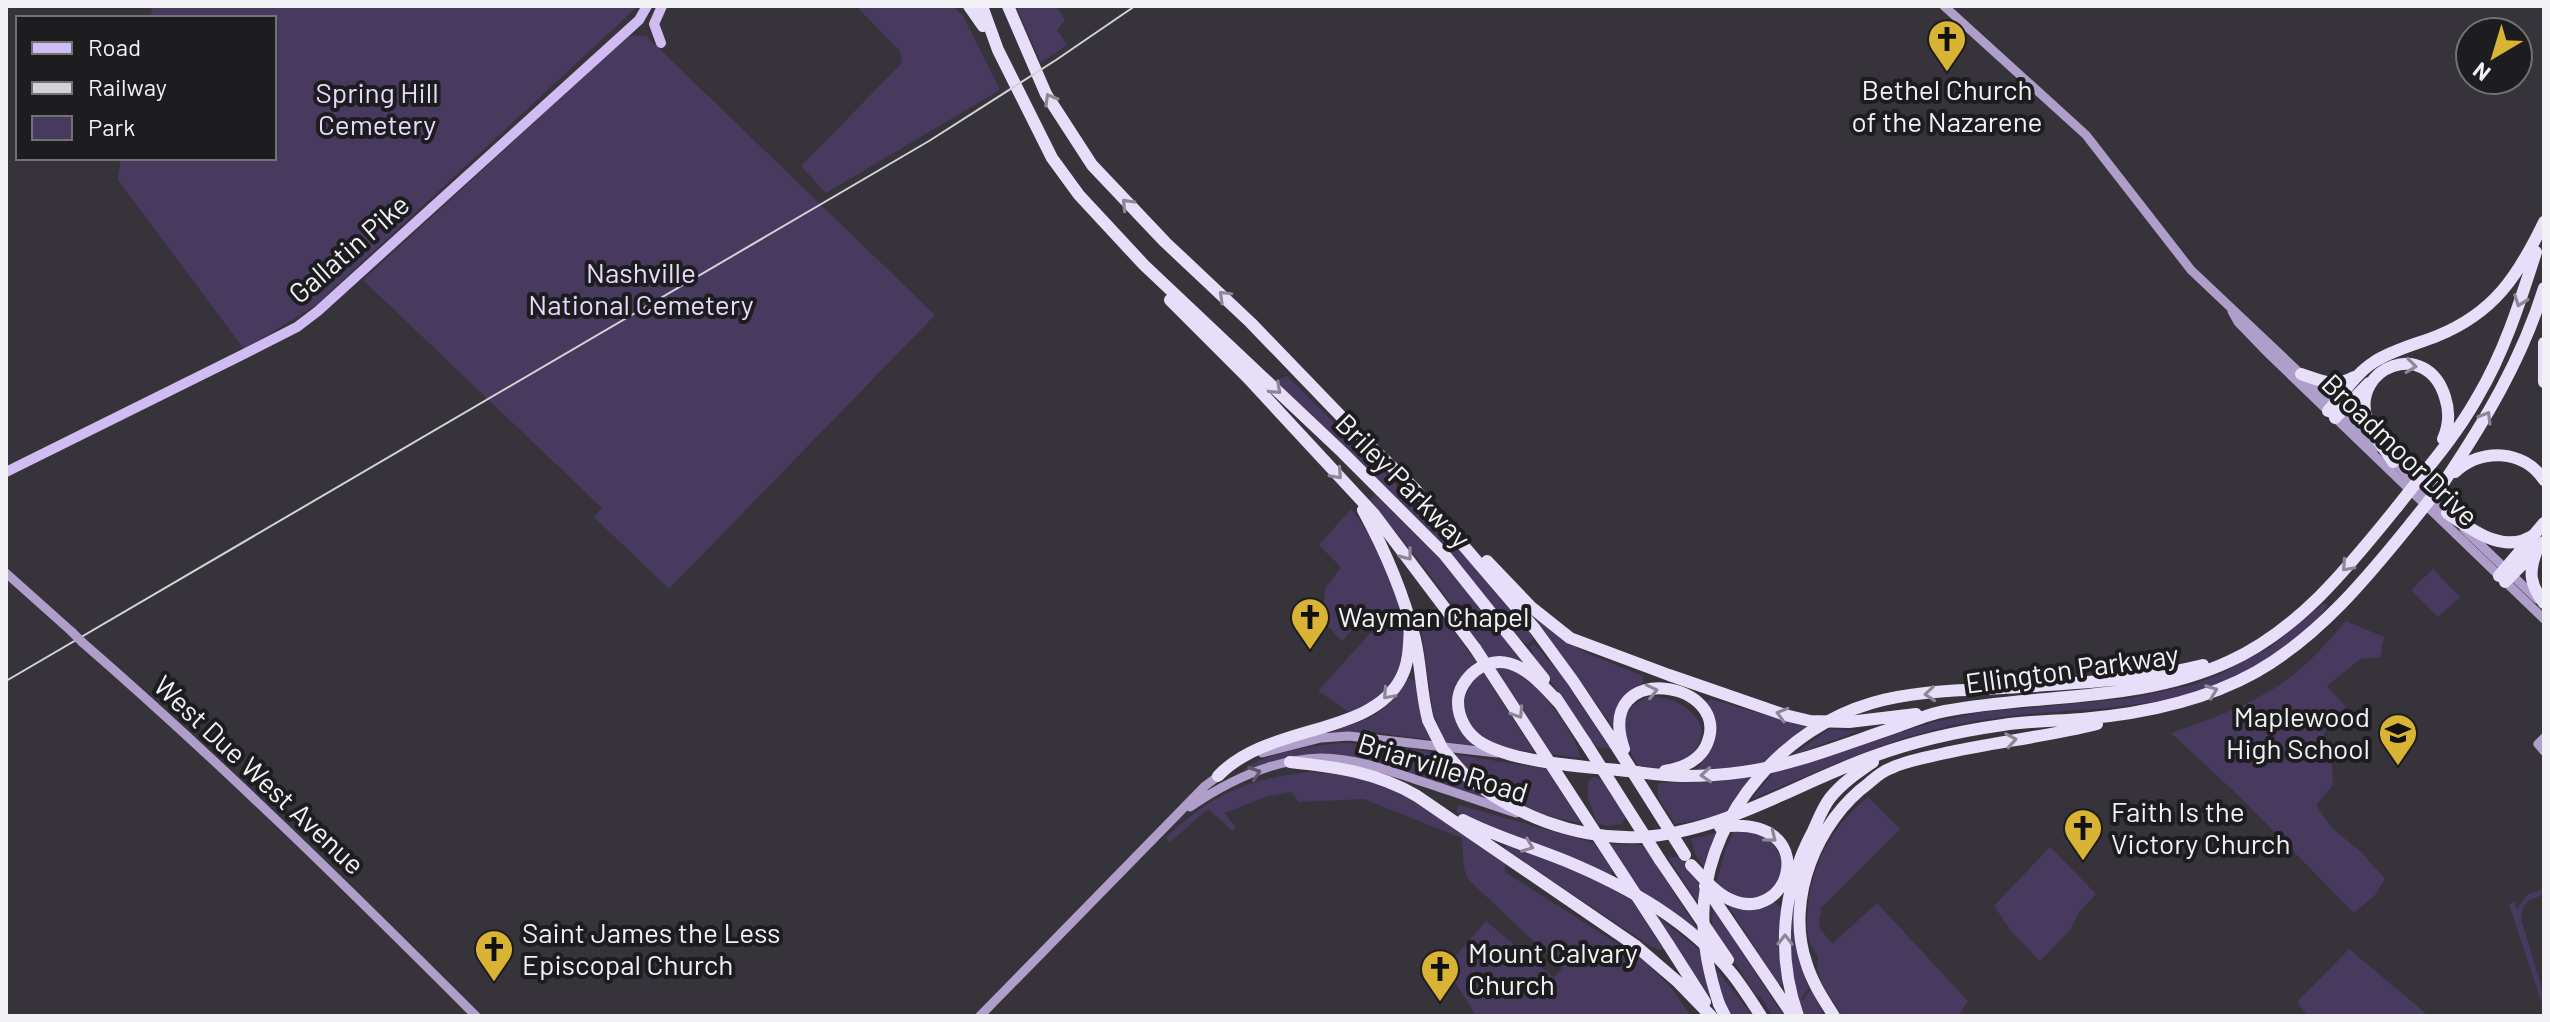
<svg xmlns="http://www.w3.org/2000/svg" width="2550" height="1022" font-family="Barlow,sans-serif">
	<rect width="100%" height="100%" fill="#36343a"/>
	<path fill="#483a5e" d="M 153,6 L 638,6 L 316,305 L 244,349 L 118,180 L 121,158 L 274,158 L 274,18 L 150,18 Z
		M 856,6 L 953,6 L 963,16 L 1000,90 L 826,193 L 801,166 L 902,63 L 900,51 Z
		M 1016,6 L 1056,6 L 1065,20 L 1057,30 L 1067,45 L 1041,63 Z
		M 628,36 L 646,36 L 935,315 L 669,589 L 594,517 L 602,508 L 363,280 Z
		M 1287,376 L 1454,542 L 1528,630 L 1533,638 L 1532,641 L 1527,644 L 1522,641 L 1455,562 L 1278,386 L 1276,380 Z
		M 1375,495 L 1441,560 L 1527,666 L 1489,662 C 1454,604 1413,551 1369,500 Z
		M 1351,509 C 1364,527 1380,546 1390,565 C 1402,591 1412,648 1398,674 C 1388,692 1370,704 1352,714 L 1318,691 L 1374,629 L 1364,616 L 1342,641 L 1323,621 L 1325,589 L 1341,567 L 1319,545 Z
		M 2433,569 L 2460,597 L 2438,617 L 2411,590 Z
		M 2323,604 L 2327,604 L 2327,607 C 2312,627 2293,640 2273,655 C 2177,721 2076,702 1969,722 C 1892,736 1823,769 1752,799 L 1773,772 L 1934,722 L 1983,712 L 2132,698 L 2192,685 L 2221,674 L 2272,646 Z
		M 1435,607 C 1450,627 1465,645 1479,666 L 1457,694 L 1474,745 L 1445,742 L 1433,712 L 1419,614 Z
		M 1534,618 L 1584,652 L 1643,676 L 1643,688 L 1615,722 L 1614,728 Z
		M 2346,621 L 2384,637 L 2380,657 L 2360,659 L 2327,686 L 2346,707 L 2325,731 L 2321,743 L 2332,762 L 2333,785 L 2316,805 L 2331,827 L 2361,852 L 2385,879 L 2375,895 L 2354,913 L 2239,796 L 2171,733 C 2209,720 2251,705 2284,682 C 2308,665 2327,643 2346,621 Z
		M 1534,644 L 1559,672 L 1611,749 L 1596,747 L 1534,657 L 1530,647 Z
		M 1493,667 C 1507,668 1517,671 1528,679 C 1542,690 1581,742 1580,758 L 1549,754 Z
		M 1483,672 L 1534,752 C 1520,750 1504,750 1490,744 C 1458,728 1455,693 1483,672 Z
		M 1409,678 L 1416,682 L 1432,740 L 1372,732 L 1328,733 L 1370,718 L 1382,710 Z
		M 1651,696 C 1681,697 1722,725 1690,755 C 1685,761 1677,766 1669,768 C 1660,769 1647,766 1638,766 C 1621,738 1614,709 1651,696 Z
		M 1710,699 L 1810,728 L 1767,762 L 1737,768 L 1701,771 L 1697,769 L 1706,756 L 1705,703 Z
		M 1830,729 L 1858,731 L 1791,756 Z
		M 1338,743 L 1384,745 L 1439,753 L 1456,774 L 1490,801 L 1333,757 L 1242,771 C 1263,753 1309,747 1338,743 Z
		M 1453,754 L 1546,769 L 1581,823 C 1531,815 1486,792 1453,754 Z
		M 1310,772 L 1360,777 L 1384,786 L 1415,802 L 1505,861 L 1505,872 L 1643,960 L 1669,985 L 1691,1016 L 1476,1016 L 1446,967 L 1486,921 L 1554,978 L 1562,968 L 1469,880 L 1464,869 L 1462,838 L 1364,799 L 1298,802 L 1292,792 L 1268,796 L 1224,813 L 1236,827 L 1233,831 L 1208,809 L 1170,842 L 1166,838 C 1211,794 1248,779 1310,772 Z
		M 1594,777 L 1601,779 L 1626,817 L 1621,824 L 1607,826 L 1597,823 L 1588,798 L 1588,781 Z
		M 1755,777 C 1749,786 1741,801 1732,808 C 1715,818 1694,821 1675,824 L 1658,797 L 1658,783 L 1716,781 Z
		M 1868,797 L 1900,829 L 1820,909 L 1822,913 L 1820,915 L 1819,927 L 1832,944 L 1877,903 L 1968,1001 L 1958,1016 L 1843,1016 C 1832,999 1813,977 1818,957 C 1815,952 1811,946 1809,940 C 1806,931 1807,919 1808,909 C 1811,864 1833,825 1868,797 Z
		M 1459,805 L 1594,843 L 1612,870 L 1611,874 L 1606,875 L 1485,827 L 1456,812 Z
		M 1734,830 C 1763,832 1772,837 1784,864 L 1774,891 C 1750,903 1738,900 1716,884 L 1725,851 Z
		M 1721,832 L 1707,872 L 1695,854 L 1691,839 Z
		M 1607,844 L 1644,845 L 1699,932 L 1639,892 Z
		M 1508,845 L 1558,863 L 1629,896 L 1663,949 L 1660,950 L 1649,945 L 1509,852 L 1504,848 Z
		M 2050,847 L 2096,894 L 2079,912 L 2070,930 L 2040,961 L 2012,932 L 1994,906 Z
		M 1681,856 L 1704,892 L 1702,909 L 1668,858 Z
		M 2544,889 L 2544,894 L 2528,901 L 2523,907 L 2521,919 L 2544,996 L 2544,1010 L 2509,904 L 2514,902 L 2517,909 L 2528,894 Z
		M 1795,899 C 1795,931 1796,959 1809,988 L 1800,1000 L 1804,999 L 1811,989 L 1824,1016 L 1804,1016 C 1787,979 1788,939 1795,899 Z
		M 1773,901 L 1783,909 L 1778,943 L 1783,984 L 1779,985 L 1726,902 Z
		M 1713,907 L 1775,1003 L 1784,1016 L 1773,1016 L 1760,996 L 1757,997 L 1712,927 Z
		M 1651,911 L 1697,948 L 1704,961 L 1713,1001 Z
		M 2349,949 L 2429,1016 L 2308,1016 L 2297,1002 Z
		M 1716,969 L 1753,1016 L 1731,1016 L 1724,1000 Z"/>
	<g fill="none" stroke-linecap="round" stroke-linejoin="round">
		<path stroke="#ae9ec9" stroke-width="9" d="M 1944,6 L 2086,135 L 2191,270 L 2378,447
			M 2232,311 L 2238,322 L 2270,355 L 2544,619
			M 2389,457 L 2450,516
			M 2464,529 L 2537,599
			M 6,573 L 72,632
			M 82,642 C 219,761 348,888 476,1016
			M 2544,738 L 2538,744 L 2544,751
			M 1262,753 L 1321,738 L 1349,736 L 1497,753
			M 1190,807 C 1228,781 1274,759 1321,758 C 1356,758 1390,771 1423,782 C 1454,792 1485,803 1516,813
			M 980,1016 L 1205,786 L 1221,774"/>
		<path stroke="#d0bbf3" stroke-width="10" d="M 661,43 L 654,24 L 662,6
			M 6,472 L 244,354 L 297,327 L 318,311 L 639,20 L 647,6"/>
		<path stroke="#e7def9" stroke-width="12" d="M 969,6 L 983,26
			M 982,6 L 998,50 L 1052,158 L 1079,195 L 1144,265 L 1342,452 L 1444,554 L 1544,679
			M 1008,6 L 1046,94 L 1092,165 L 1165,242 L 1251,323 L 1358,434 L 1414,488 L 1535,629 L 1573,681 L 1615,744
			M 1170,300 L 1247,377 L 1374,514 L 1475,648
			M 2544,343 L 2544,382
			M 2301,374 C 2322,381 2334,388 2354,377
			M 2328,411 C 2342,395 2356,373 2374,362 C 2392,350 2417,344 2437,336 C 2494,313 2518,276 2544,222
			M 2335,418 L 2369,383
			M 2393,462 C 2385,449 2372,435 2367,420 C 2350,367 2427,337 2445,397 C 2450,412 2449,426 2443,439
			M 2427,469 C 2445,447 2463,423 2477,398 C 2504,353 2520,302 2536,252
			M 2455,472 C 2481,448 2523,449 2544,480
			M 2444,482 C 2485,421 2522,359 2544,288
			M 1363,510 C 1386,552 1403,592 1415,639 C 1421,665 1421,693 1428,720
			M 2447,513 C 2472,530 2505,556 2535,534
			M 2537,550 C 2528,572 2530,585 2544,603
			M 1487,561 L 1531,607 L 1570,638 L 1669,675 L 1785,715 L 1810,721 L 1849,722 L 1916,714
			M 2499,576 L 2544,523
			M 2505,582 L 2544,542
			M 2035,686 C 2092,682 2147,679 2203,665
			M 1556,698 L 1585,742
			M 1560,704 C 1539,681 1509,645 1475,671 C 1466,678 1458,690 1458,702 C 1458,718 1467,734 1480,742 C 1512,763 1589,767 1628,771 C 1646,773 1664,776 1682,776 C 1702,776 1723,775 1743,772 C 1794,765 1845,744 1893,728 C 1910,722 1928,714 1945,711 C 2041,693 2140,703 2230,661 C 2300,629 2350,565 2397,507
			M 1624,749 C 1592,657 1737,681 1706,746 C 1698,762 1682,768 1665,771
			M 1290,762 C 1336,767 1377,772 1417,796 L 1636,946 L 1678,982 L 1711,1016
			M 1463,773 C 1511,815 1577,840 1641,837 C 1724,832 1797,783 1874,756 C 1915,741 1960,731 2003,725 C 2029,721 2056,721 2082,719 C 2140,714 2204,701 2256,672 C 2319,636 2367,578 2412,522
			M 1218,776 C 1268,723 1371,737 1401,678 C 1410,661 1409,641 1410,623
			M 1463,820 C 1496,837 1532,847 1566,861 C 1628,887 1690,921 1733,975 C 1743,988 1752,1002 1761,1016
			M 1660,860 L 1728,960
			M 1691,865 C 1703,877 1714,892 1729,899 C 1792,929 1824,813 1720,827
			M 1705,886 L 1793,1016
			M 1668,944 L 1705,1002
			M 1719,1004 L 1725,1016
			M 1798,1016 C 1776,954 1782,889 1813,831 C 1818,820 1823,807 1830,798 C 1842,783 1857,773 1873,762
			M 1834,1016 C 1823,999 1812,982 1806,962 C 1785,899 1817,821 1869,783 C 1875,778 1881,772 1889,769 C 1905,761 1924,758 1941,754 C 1993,742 2046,737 2097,724"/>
		<path stroke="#d3d2d6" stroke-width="2" d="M 6,681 L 929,141 L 1056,60 L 1135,6"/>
		<path stroke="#ae9ec9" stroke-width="9" d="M 72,632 L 82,642"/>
		<path stroke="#e7def9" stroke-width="12" d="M 2397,507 L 2427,469
			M 2412,522 L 2444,482
			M 1475,648 L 1668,944
			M 1428,720 L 1443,750 L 1463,773
			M 1585,742 L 1660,860
			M 1615,744 L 1685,855
			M 1719,1004 C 1708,971 1701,937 1704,902 C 1712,811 1785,728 1872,703 C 1924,688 1981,691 2035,686"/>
	</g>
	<defs><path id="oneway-chevron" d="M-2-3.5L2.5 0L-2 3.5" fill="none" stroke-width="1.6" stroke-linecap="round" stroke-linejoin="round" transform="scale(2)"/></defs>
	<g stroke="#8c8797">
		<use href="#oneway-chevron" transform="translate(1050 99) rotate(-120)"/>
		<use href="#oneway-chevron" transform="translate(1127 204) rotate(-134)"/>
		<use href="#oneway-chevron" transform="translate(1224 296) rotate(-136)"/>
		<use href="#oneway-chevron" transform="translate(2520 301) rotate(110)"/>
		<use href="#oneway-chevron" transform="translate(2411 366) rotate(7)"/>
		<use href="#oneway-chevron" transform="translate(1276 389) rotate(43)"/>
		<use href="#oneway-chevron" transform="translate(2486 417) rotate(-59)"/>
		<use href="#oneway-chevron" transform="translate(1337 474) rotate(48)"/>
		<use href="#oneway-chevron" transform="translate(1407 555) rotate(52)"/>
		<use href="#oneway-chevron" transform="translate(2347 566) rotate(132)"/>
		<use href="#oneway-chevron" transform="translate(1652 691) rotate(-13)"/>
		<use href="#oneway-chevron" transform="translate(2212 691) rotate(-21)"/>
		<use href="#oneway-chevron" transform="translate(1388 694) rotate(132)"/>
		<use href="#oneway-chevron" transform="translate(1930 694) rotate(175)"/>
		<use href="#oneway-chevron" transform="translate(1518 713) rotate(57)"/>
		<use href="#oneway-chevron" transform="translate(1782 714) rotate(-164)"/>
		<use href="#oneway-chevron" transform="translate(2011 740) rotate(-10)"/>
		<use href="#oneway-chevron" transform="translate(1706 775) rotate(176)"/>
		<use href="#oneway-chevron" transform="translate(1771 837) rotate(39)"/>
		<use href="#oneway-chevron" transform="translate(1528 846) rotate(21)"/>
		<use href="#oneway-chevron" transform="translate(1785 940) rotate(-89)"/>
	</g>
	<use stroke="#5e566b" href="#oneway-chevron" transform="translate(1255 773) rotate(-19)"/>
	<defs>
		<g id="church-pin" transform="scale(2)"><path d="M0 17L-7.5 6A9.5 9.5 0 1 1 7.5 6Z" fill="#d9b334" stroke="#1d1c1f"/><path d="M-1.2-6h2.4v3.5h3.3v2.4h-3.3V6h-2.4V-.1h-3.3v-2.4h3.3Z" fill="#111"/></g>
		<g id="school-pin" transform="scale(2)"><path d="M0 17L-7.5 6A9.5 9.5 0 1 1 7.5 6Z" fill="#d9b334" stroke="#1d1c1f"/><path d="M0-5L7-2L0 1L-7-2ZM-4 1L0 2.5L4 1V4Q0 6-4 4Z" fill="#111"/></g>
	</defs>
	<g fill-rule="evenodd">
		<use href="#church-pin" x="1947" y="39"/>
		<use href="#church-pin" x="1310" y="617"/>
		<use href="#school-pin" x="2398" y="733"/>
		<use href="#church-pin" x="2083" y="828"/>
		<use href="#church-pin" x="494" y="949"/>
		<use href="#church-pin" x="1440" y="969"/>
	</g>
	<g text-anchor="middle" stroke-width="8" stroke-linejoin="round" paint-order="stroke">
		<g font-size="28" fill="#f2f1f5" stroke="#1d1c1f" text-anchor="start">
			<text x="1947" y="100" text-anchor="middle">Bethel Church<tspan x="1947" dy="32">of the Nazarene</tspan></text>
			<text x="1338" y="627">Wayman Chapel</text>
			<text x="2370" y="727" text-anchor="end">Maplewood<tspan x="2370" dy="32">High School</tspan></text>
			<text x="2111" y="822">Faith Is the<tspan x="2111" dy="32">Victory Church</tspan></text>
			<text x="522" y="943">Saint James the Less<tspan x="522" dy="32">Episcopal Church</tspan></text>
			<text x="1468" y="963">Mount Calvary<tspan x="1468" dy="32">Church</tspan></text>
		</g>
		<g font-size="28" fill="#e6dafd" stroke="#1d1c1f">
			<text x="377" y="103">Spring Hill<tspan x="377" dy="32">Cemetery</tspan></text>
			<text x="641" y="283">Nashville<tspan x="641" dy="32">National Cemetery</tspan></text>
		</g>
		<g font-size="28" fill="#f2f1f5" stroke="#1d1c1f">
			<text transform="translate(349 249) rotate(-41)" y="10">Gallatin Pike</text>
			<text transform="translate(2400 450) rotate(44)" y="10">Broadmoor Drive</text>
			<text transform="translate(1403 481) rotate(45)" y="10">Briley Parkway</text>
			<text transform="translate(2072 669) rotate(-8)" y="10">Ellington Parkway</text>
			<text transform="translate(1443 768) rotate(17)" y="10">Briarville Road</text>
			<text transform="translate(259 775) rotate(43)" y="10">West Due West Avenue</text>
		</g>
	</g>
	<rect width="2550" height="1022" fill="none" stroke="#f2f1f5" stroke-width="16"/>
	<rect x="16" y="16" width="260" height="144" fill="#1d1c1f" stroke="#727175" stroke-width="2"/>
	<rect x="32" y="42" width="40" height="12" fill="#d0bbf3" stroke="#727175" stroke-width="2"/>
	<text x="88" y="56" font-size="24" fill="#f2f1f5">Road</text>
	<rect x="32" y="82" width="40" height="12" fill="#d3d2d6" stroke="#727175" stroke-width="2"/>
	<text x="88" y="96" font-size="24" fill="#f2f1f5">Railway</text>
	<rect x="32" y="116" width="40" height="24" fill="#483a5e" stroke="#727175" stroke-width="2"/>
	<text x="88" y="136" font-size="24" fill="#f2f1f5">Park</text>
	<g transform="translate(2494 56) rotate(218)"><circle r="38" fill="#1d1c1f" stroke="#727175" stroke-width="2"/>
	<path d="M0-6L14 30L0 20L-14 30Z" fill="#d9b334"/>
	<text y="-12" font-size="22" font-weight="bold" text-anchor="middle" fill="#f2f1f5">N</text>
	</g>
</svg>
